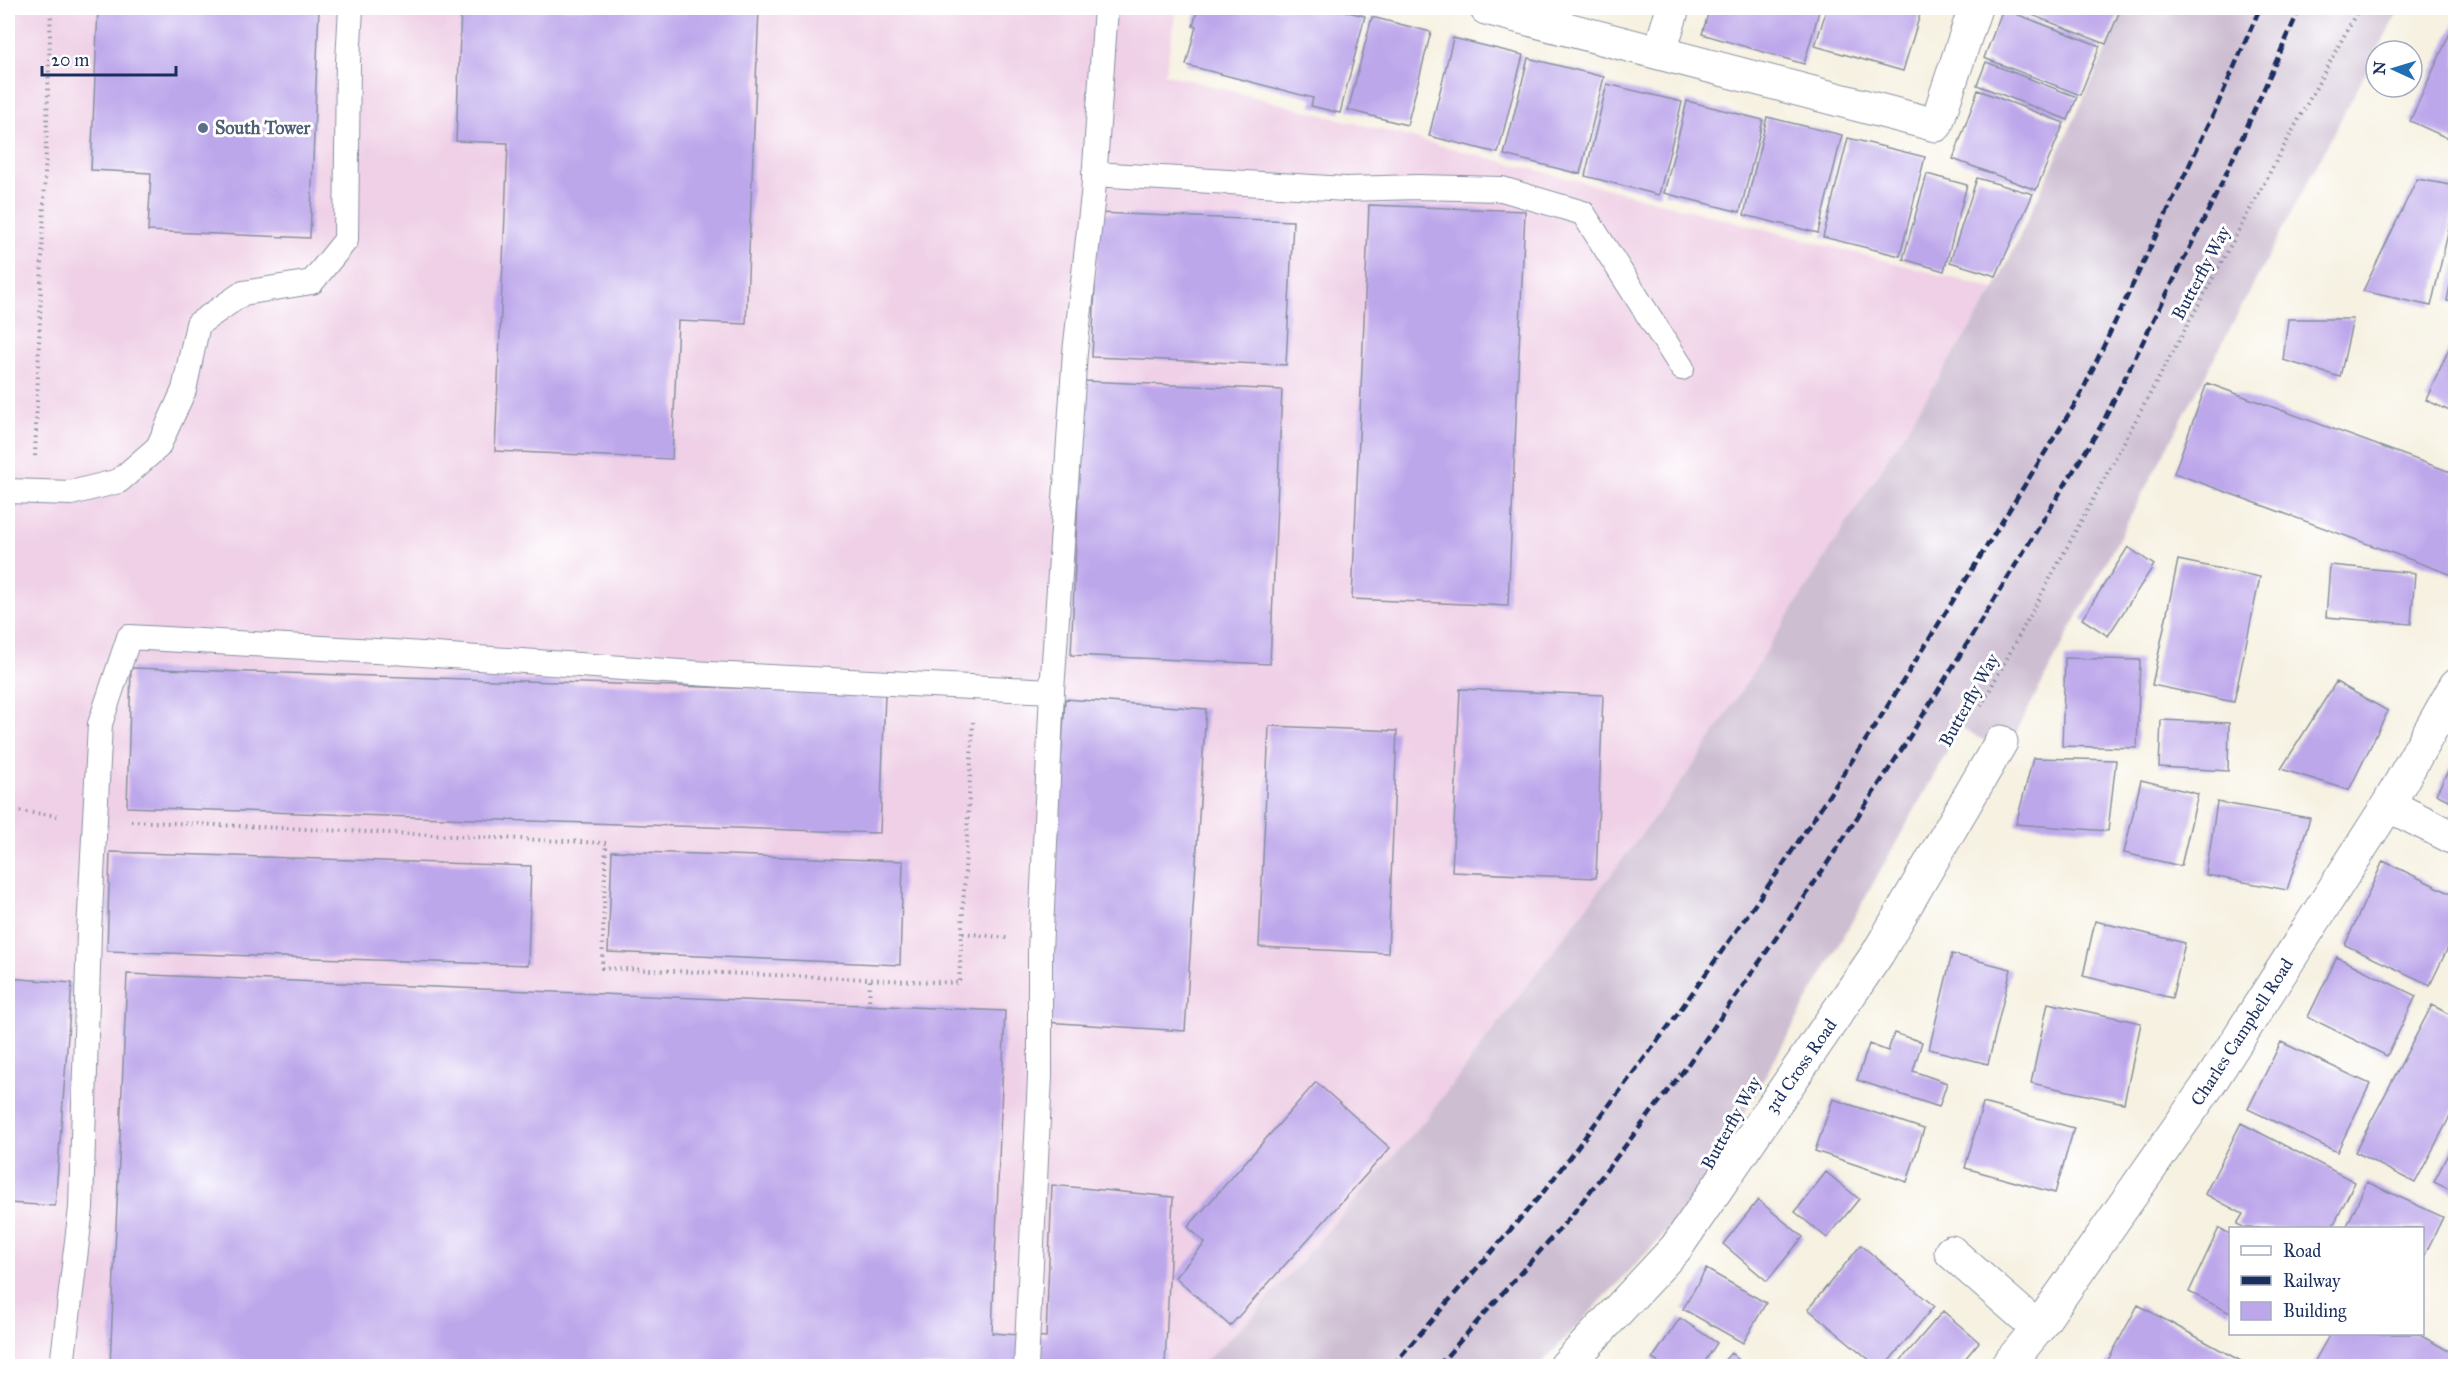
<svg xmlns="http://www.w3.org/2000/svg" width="2463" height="1374" font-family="'IM FELL Great Primer',serif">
	<rect width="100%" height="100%" fill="#fff"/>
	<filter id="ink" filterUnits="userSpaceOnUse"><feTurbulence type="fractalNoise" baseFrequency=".0167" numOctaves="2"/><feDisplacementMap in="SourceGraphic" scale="12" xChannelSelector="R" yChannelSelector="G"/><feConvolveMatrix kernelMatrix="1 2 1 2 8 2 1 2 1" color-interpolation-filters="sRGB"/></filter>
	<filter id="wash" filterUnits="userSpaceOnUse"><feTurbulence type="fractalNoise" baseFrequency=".008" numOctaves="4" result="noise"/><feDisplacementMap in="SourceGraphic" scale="24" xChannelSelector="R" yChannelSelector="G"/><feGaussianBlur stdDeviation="1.35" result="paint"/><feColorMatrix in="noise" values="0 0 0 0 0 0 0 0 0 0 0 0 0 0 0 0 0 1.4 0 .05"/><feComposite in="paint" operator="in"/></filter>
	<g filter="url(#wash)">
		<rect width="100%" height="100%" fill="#f6f1e1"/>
		<path fill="#efd0e6" d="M 8,8 L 1177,8 L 1165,74 L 1995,289 L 1696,762 L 1426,1119 L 1253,1316 L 1200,1366 L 8,1366 Z"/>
		<path fill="#cdbed2" d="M 2124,8 L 2400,8 L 2005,753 L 1961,727 L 1694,1203 L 1539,1366 L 1200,1366 L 1253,1316 L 1426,1119 L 1696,762 L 1995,289 L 2106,51 Z"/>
		<g id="blocks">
			<path fill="#bda7eb" d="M 98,8 L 319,8 L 310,238 L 148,231 L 151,173 L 91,170 Z
				M 461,8 L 759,8 L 746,324 L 678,321 L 672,459 L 495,451 L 508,143 L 456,141 Z
				M 1198,8 L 1331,8 L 1365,16 L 1340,113 L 1311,106 L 1313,98 L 1186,65 L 1196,26 L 1193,26 Z
				M 1710,8 L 1820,8 L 1804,64 L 1702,34 Z
				M 1827,8 L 1922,8 L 1903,71 L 1815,46 Z
				M 2014,8 L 2121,8 L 2106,44 Z
				M 2003,9 L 2100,46 L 2080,95 L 1984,58 Z
				M 1372,17 L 1431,32 L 1407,125 L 1348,110 Z
				M 2456,20 L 2456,142 L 2410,121 Z
				M 1453,38 L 1523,55 L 1498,153 L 1429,136 Z
				M 1528,58 L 1604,77 L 1580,174 L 1504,155 Z
				M 1986,62 L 2077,97 L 2068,120 L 1977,85 Z
				M 1607,84 L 1682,102 L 1659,195 L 1585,176 Z
				M 1978,90 L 2064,123 L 2036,190 L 1953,159 Z
				M 1687,101 L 1763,120 L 1740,212 L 1664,193 Z
				M 1767,117 L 1842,135 L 1818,233 L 1744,215 Z
				M 1848,138 L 1925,157 L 1900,256 L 1823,237 Z
				M 1927,174 L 1967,185 L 1944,271 L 1903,259 Z
				M 1977,178 L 2033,194 L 1996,276 L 1950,262 Z
				M 2417,179 L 2456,186 L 2456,199 L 2431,306 L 2363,291 Z
				M 1369,205 L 1525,211 L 1508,606 L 1352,599 Z
				M 1098,213 L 1293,221 L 1286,365 L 1092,357 Z
				M 2454,265 L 2456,265 L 2456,303 L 2447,301 Z
				M 2288,319 L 2353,319 L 2340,377 L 2283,360 Z
				M 2456,333 L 2456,414 L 2426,400 Z
				M 1083,381 L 1282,390 L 1270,664 L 1071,655 Z
				M 2207,383 L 2456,474 L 2455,576 L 2174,473 Z
				M 2128,547 L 2154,565 L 2108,636 L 2082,619 Z
				M 2178,560 L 2260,577 L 2234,702 L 2152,685 Z
				M 2330,565 L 2415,573 L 2411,624 L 2326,617 Z
				M 2065,658 L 2140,660 L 2137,748 L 2062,746 Z
				M 131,668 L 885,693 L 880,833 L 127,807 Z
				M 2336,682 L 2388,711 L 2349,790 L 2281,769 Z
				M 1460,689 L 1603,695 L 1596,878 L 1452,872 Z
				M 1065,699 L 1206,709 L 1185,1031 L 1044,1022 Z
				M 2161,720 L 2229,723 L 2228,771 L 2159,767 Z
				M 1269,726 L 1397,731 L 1388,953 L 1259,947 Z
				M 2456,756 L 2456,804 L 2436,794 Z
				M 2033,758 L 2116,760 L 2108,831 L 2016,824 Z
				M 2141,780 L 2198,794 L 2181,866 L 2124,853 Z
				M 2217,802 L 2310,818 L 2287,890 L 2206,875 Z
				M 612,851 L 903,861 L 900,965 L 608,952 Z
				M 110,852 L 531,866 L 528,965 L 107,951 Z
				M 2383,861 L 2456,896 L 2456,931 L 2430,985 L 2345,945 Z
				M 2095,921 L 2185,943 L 2172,998 L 2083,976 Z
				M 1952,954 L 2011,969 L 1988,1064 L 1929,1049 Z
				M 2337,957 L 2416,996 L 2387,1056 L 2308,1017 Z
				M 127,974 L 1005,1011 L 992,1333 L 1046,1337 L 1052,1185 L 1173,1197 L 1165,1366 L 110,1366 Z
				M 8,978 L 72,983 L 55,1206 L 8,1203 Z
				M 2048,1003 L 2141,1023 L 2124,1103 L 2031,1083 Z
				M 2432,1005 L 2456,1018 L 2456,1105 L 2415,1183 L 2355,1152 Z
				M 1894,1033 L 1922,1042 L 1913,1071 L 1947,1083 L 1939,1107 L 1857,1080 L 1869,1044 L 1888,1051 Z
				M 2281,1042 L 2370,1084 L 2337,1152 L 2248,1109 Z
				M 1316,1082 L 1390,1148 L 1230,1326 L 1175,1277 L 1205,1243 L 1188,1227 Z
				M 1833,1099 L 1924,1129 L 1907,1182 L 1815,1151 Z
				M 1983,1103 L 2074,1128 L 2055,1193 L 1965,1168 Z
				M 2241,1123 L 2355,1182 L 2332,1228 L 2245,1228 L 2237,1224 L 2243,1214 L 2205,1194 Z
				M 2456,1138 L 2456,1193 L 2434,1182 Z
				M 1826,1172 L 1859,1199 L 1827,1238 L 1795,1212 Z
				M 2367,1182 L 2443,1217 L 2422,1261 L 2422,1228 L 2346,1228 Z
				M 1758,1200 L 1803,1237 L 1767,1281 L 1723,1244 Z
				M 2219,1228 L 2230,1234 L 2230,1313 L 2189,1292 Z
				M 1861,1245 L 1934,1306 L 1885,1366 L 1877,1366 L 1808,1309 Z
				M 1706,1269 L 1766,1303 L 1743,1343 L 1683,1309 Z
				M 2138,1305 L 2250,1366 L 2105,1366 Z
				M 1943,1311 L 1979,1342 L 1959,1366 L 1896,1366 Z
				M 1680,1318 L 1717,1343 L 1702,1366 L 1664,1366 L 1652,1359 Z
				M 2330,1334 L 2418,1334 L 2456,1355 L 2456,1366 L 2312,1366 Z
				M 1731,1353 L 1746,1366 L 1719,1366 Z"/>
		</g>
	</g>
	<g filter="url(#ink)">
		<use href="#blocks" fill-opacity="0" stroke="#8890a0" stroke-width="1.5"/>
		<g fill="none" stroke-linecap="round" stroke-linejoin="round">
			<g stroke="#8890a0" stroke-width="26">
				<path id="service" d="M 1094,174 L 1346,189 L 1418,187 L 1502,189 L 1583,213 L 1682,368
					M 8,491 L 71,493 L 119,481 L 158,447 L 184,390 L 198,324 L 243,293 L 312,282 L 346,240 L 348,61 L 351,8
					M 1052,691 L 1075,352 L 1093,195 L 1106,8
					M 62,1366 L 81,1208 L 89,932 L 100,724 L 129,637 L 393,652 L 708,674 L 1052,691 L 1040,952 L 1040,1077 L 1026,1366"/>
			</g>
			<g stroke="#8890a0" stroke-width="35">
				<path id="minor" d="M 1486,8 L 1936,125 L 1975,8
					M 1660,51 L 1673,8
					M 2388,805 L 2456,839
					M 1951,1252 L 2038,1328
					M 1566,1366 L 1676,1248 L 1878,953 L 2001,742"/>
			</g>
			<g stroke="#8890a0" stroke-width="35">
				<path id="tertiary" d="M 2007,1366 L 2038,1328 L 2209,1084 L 2388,805 L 2456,685"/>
			</g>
			<path stroke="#8890a0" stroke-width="4" stroke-dasharray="1.5 4.5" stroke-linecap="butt" d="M 35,456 L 51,8
				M 1981,706 L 2359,8
				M 8,810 L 60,816
				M 131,821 L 606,843 L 602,968 L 959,983 L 973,722
				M 963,933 L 1007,938
				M 869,1006 L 870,980"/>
			<use href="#service" stroke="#fff" stroke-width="24"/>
			<use href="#minor" stroke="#fff" stroke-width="33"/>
			<use href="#tertiary" stroke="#fff" stroke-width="33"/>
			<path stroke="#1b2f5e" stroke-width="4.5" stroke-dasharray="9 4.5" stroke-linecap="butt" d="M 1392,1366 L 1545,1190 L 1671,1023 L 1780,869 L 1877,723 L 2080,396 L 2214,113 L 2260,8
				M 1438,1366 L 1571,1216 L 1684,1070 L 1811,888 L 1904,746 L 2101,426 L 2221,185 L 2300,8"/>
		</g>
	</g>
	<circle fill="#5c6f8a" stroke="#fff" stroke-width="2" cx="203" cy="128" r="6"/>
	<g text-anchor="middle" stroke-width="6" stroke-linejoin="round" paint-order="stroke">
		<g font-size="18" font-weight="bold" fill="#4e5e75" stroke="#fff" text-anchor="start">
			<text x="215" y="134">South Tower</text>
		</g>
		<g font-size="18" fill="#1b2f5e" stroke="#fff">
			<text transform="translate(2201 273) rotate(-62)" y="6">Butterfly Way</text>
			<text transform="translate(1969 700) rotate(-61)" y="6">Butterfly Way</text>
			<text transform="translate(2242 1032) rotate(-57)" y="6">Charles Campbell Road</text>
			<text transform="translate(1801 1066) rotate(-55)" y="6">3rd Cross Road</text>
			<text transform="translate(1731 1123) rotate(-61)" y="6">Butterfly Way</text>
		</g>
	</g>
	<rect width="2463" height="1374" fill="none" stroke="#fff" stroke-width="30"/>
	<rect x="2229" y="1227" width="195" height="108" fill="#ffffff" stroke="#a4acbf" stroke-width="1.5"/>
	<rect x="2241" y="1246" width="30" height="9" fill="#ffffff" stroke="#a4acbf" stroke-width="1.5"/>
	<text x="2283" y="1257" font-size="18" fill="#1b2f5e">Road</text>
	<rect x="2241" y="1276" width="30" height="9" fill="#1b2f5e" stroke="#a4acbf" stroke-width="1.5"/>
	<text x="2283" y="1287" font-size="18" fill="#1b2f5e">Railway</text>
	<rect x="2241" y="1302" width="30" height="18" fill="#bda7eb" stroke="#a4acbf" stroke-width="1.5"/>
	<text x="2283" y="1317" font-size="18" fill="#1b2f5e">Building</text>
	<g transform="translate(2394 69) rotate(274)"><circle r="28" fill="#ffffff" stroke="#a4acbf" stroke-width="1.5"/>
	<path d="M0-4.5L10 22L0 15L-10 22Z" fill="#1f6fb2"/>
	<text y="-9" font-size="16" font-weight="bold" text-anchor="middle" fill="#1b2f5e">N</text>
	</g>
	<path d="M42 66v9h134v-9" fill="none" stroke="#1b2f5e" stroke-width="3"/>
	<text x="51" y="66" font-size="18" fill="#1b2f5e" stroke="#ffffff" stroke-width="4.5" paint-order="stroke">20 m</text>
</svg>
